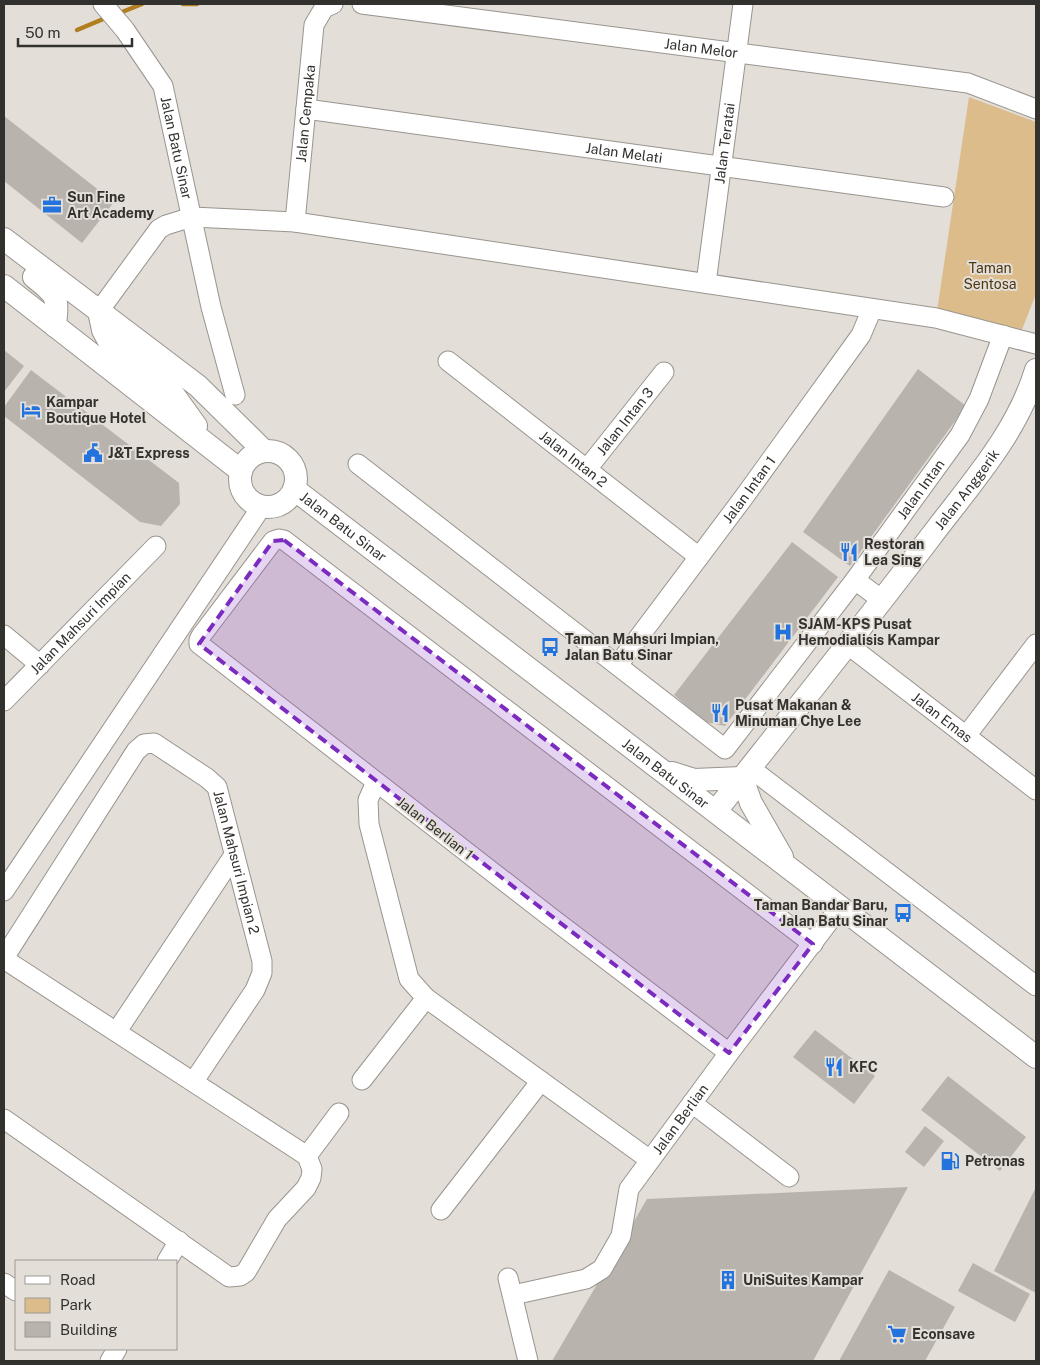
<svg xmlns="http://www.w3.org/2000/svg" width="1040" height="1365" font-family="'Public Sans',sans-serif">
	<rect width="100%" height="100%" fill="#e3ded7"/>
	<path fill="#dcbc8b" d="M 969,97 L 1036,122 L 1036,294 L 1021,332 L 937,311 Z"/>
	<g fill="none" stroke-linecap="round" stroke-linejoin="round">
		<path stroke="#b27f20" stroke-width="4.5" d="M 183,4 L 197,4
			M 117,14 L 142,4
			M 77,30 L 108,17"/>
	</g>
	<path fill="#b8b3ac" d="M 4,116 L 114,202 L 82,243 L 4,181 Z
		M 4,350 L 24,366 L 4,392 Z
		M 918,369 L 966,406 L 850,566 L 803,532 Z
		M 31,370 L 179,483 L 180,504 L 161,526 L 140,522 L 4,416 L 4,407 Z
		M 792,542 L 838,577 L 725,726 L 705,722 L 674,695 Z
		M 815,1030 L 875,1076 L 854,1104 L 793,1057 Z
		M 948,1076 L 1026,1137 L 1000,1171 L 921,1110 Z
		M 925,1126 L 944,1141 L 924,1167 L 905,1152 Z
		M 908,1187 L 813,1361 L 552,1361 L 647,1199 Z
		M 1036,1187 L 1036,1293 L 994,1271 Z
		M 973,1263 L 1030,1294 L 1015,1322 L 958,1291 Z
		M 889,1270 L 955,1307 L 925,1361 L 839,1361 Z"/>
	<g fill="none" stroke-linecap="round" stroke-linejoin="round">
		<g stroke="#99948e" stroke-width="21">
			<g id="minor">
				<path id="s1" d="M 103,4 L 125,30 L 163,86 L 211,307 L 235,395"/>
				<path id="s2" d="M 362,4 L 968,83 L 1036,109"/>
				<path id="s3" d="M 306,109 L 944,197"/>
				<path id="s4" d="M 295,222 L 314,25 L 324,8 L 333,4"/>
				<path id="s5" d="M 706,283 L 743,4"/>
				<path d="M 99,311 L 159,229 L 166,225 L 192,217 L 295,222 L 936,318 L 1036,344"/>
				<path id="s6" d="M 448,361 L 699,557"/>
				<path id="s7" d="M 358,464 L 725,749 L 855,580 L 960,435 L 979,399 L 1003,335"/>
				<path id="s8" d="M 587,469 L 664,372"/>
				<path d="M 855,580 L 882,600"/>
				<path d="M 4,635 L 40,665"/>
				<path id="s9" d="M 847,644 L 1036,790"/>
				<path id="s10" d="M 618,665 L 744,497 L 861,335 L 872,309"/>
				<path id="s11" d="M 4,701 L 156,546"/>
				<path d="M 966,736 L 1036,644"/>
				<path d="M 750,768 L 1036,986"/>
				<path d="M 376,782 L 368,800 L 369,824 L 409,979 L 426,998 L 650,1160"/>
				<path d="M 4,891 L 262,506"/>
				<path id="s12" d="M 4,958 L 136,751 L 144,744 L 154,743 L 207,778 L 217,787 L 262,961 L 262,973 L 255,990 L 194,1081"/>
				<path d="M 4,959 L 307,1156 L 312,1169 L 311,1178 L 306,1188 L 277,1219 L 246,1272 L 240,1276 L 229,1277 L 4,1119"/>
				<path d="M 117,1031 L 234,855"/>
				<path d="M 729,1053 L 549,916 L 199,644 L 199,640 L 201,636 L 273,541 L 279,539 L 284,540 L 813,944"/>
				<path d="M 362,1080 L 426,998"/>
				<path d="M 692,1103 L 789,1177"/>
				<path d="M 307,1156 L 339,1113"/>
				<path d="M 441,1210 L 541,1081"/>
				<path d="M 167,1261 L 179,1241"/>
				<path d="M 508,1278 L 528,1361"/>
				<path d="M 4,1283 L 16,1291"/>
				<path id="s13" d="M 513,1295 L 586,1279 L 602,1269 L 621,1236 L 629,1189 L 729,1053 L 840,907"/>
				<path d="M 110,1361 L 117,1349"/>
			</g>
		</g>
		<g stroke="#99948e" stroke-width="24">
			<g id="tertiary">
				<path d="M 4,239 L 198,386 L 264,451"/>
				<path d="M 34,277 C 58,296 58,296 55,326"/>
				<path d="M 4,286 L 241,471"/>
				<path d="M 99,311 L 103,330 L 111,345 L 173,394 L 196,426"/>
				<circle cx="268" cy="479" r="28"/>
				<path id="s14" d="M 294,489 L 1036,1057"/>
				<path d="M 672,773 L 694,780 L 742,778"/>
				<path d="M 742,778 L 751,803 L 782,857"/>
				<path id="s15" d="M 716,811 C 787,721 859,631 929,539 C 968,487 1017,434 1036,370"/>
			</g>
		</g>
		<use href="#minor" stroke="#fff" stroke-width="19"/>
		<use href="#tertiary" stroke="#fff" stroke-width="22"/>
	</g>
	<path fill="#7b2cbf" fill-opacity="0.2" stroke="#7b2cbf" stroke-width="4" stroke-dasharray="10 6" stroke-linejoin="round" d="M 284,540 L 813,944 L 729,1053 L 199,644 L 273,541 Z"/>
	<defs>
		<g id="office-bare" transform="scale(1.5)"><path d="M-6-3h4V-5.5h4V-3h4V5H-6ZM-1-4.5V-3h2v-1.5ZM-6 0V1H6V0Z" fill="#2273de" stroke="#e3ded7" stroke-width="2.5" paint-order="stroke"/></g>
		<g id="hotel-bare" transform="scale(1.5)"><path d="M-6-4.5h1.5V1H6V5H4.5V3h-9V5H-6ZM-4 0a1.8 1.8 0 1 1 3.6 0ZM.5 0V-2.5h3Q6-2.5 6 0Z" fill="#2273de" stroke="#e3ded7" stroke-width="2.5" paint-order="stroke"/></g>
		<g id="civic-bare" transform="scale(1.5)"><path d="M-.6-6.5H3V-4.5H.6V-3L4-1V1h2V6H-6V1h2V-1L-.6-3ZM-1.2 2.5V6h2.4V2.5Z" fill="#2273de" stroke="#e3ded7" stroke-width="2.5" paint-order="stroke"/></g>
		<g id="restaurant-bare" transform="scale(1.5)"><path d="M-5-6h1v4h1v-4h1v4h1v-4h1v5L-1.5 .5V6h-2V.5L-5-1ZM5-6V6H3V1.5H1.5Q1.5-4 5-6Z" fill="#2273de" stroke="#e3ded7" stroke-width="2.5" paint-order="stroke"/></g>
		<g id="hospital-bare" transform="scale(1.5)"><path d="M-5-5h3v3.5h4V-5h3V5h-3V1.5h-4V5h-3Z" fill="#2273de" stroke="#e3ded7" stroke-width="2.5" paint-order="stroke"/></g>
		<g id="bus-bare" transform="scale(1.5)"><path d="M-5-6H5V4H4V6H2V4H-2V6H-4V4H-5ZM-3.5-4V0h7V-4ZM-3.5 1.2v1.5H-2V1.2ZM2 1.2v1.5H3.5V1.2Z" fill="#2273de" stroke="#e3ded7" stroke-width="2.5" paint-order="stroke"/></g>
		<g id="fuel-bare" transform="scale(1.5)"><path d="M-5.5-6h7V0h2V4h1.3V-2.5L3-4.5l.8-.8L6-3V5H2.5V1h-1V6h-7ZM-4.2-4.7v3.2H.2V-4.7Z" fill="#2273de" stroke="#e3ded7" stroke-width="2.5" paint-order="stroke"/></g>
		<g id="building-bare" transform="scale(1.5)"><path d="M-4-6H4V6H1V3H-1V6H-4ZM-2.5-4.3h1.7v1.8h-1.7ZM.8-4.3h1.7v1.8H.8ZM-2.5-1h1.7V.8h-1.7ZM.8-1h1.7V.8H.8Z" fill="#2273de" stroke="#e3ded7" stroke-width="2.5" paint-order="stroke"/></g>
		<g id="supermarket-bare" transform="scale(1.5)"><path d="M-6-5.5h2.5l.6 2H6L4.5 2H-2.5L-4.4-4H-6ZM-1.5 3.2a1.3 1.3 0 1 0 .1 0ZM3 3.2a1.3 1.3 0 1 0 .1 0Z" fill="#2273de" stroke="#e3ded7" stroke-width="2.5" paint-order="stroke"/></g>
	</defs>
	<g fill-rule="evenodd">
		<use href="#office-bare" x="52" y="205"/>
		<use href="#hotel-bare" x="31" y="410"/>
		<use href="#civic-bare" x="93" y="453"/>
		<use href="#restaurant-bare" x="849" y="552"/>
		<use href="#hospital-bare" x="783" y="632"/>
		<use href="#bus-bare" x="550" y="647"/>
		<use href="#restaurant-bare" x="720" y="713"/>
		<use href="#bus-bare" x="903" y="913"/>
		<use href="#restaurant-bare" x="834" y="1067"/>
		<use href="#fuel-bare" x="950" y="1161"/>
		<use href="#building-bare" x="728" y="1280"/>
		<use href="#supermarket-bare" x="897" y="1334"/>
	</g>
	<g text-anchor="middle" stroke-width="4" stroke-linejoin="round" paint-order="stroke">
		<g font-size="14" fill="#33312e" stroke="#e3ded7">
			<text dy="5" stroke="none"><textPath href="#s2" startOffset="342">Jalan Melor</textPath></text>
			<text dy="5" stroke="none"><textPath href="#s4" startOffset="109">Jalan Cempaka</textPath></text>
			<text dy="5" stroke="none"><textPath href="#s5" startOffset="141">Jalan Teratai</textPath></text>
			<text dy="5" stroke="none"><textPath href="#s1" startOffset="165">Jalan Batu Sinar</textPath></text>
			<text dy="5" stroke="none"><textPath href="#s3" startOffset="321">Jalan Melati</textPath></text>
			<text dy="5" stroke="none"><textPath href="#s8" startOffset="61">Jalan Intan 3</textPath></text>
			<text dy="5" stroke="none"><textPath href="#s6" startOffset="159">Jalan Intan 2</textPath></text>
			<text dy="5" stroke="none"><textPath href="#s10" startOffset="219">Jalan Intan 1</textPath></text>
			<text dy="5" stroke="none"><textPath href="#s7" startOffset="790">Jalan Intan</textPath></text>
			<text dy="5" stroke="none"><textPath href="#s15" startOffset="408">Jalan Anggerik</textPath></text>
			<text dy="5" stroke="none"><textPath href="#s14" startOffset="62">Jalan Batu Sinar</textPath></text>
			<text dy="5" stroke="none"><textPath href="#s11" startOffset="109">Jalan Mahsuri Impian</textPath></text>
			<text dy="5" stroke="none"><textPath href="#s9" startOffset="120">Jalan Emas</textPath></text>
			<text dy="5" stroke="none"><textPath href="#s14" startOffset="468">Jalan Batu Sinar</textPath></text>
			<text transform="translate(435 828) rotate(38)" y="5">Jalan Berlian 1</text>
			<text dy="5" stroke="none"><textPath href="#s12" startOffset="421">Jalan Mahsuri Impian 2</textPath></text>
			<text dy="5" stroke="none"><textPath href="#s13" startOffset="266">Jalan Berlian</textPath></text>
		</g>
		<g font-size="14" font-weight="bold" fill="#33312e" stroke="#e3ded7" text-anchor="start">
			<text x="67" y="202">Sun Fine<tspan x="67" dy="16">Art Academy</tspan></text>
			<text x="46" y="407">Kampar<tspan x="46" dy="16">Boutique Hotel</tspan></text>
			<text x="108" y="458">J&amp;T Express</text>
			<text x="864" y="549">Restoran<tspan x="864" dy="16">Lea Sing</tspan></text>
			<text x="798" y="629">SJAM-KPS Pusat<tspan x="798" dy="16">Hemodialisis Kampar</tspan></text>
			<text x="565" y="644">Taman Mahsuri Impian,<tspan x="565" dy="16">Jalan Batu Sinar</tspan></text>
			<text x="735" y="710">Pusat Makanan &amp;<tspan x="735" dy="16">Minuman Chye Lee</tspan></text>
			<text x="888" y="910" text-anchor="end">Taman Bandar Baru,<tspan x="888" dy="16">Jalan Batu Sinar</tspan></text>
			<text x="849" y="1072">KFC</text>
			<text x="965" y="1166">Petronas</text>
			<text x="743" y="1285">UniSuites Kampar</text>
			<text x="912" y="1339">Econsave</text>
		</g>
		<g font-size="14" fill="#4d3712" stroke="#e3ded7">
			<text x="990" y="273">Taman<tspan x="990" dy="16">Sentosa</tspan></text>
		</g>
	</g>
	<rect width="1040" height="1365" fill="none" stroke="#33312e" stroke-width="10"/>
	<rect x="15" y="1260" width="162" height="90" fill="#e3ded7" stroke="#9d9993"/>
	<rect x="25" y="1276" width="25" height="8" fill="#ffffff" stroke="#9d9993"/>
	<text x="60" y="1285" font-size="15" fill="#33312e">Road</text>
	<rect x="25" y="1298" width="25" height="15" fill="#dcbc8b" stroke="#9d9993"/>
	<text x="60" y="1310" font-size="15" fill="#33312e">Park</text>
	<rect x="25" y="1322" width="25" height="15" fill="#b8b3ac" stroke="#9d9993"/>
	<text x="60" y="1335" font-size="15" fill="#33312e">Building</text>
	<path d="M18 38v8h114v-8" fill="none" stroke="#33312e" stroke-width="2.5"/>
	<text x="25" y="38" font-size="15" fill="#33312e" stroke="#e3ded7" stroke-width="4" paint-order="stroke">50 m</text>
</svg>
